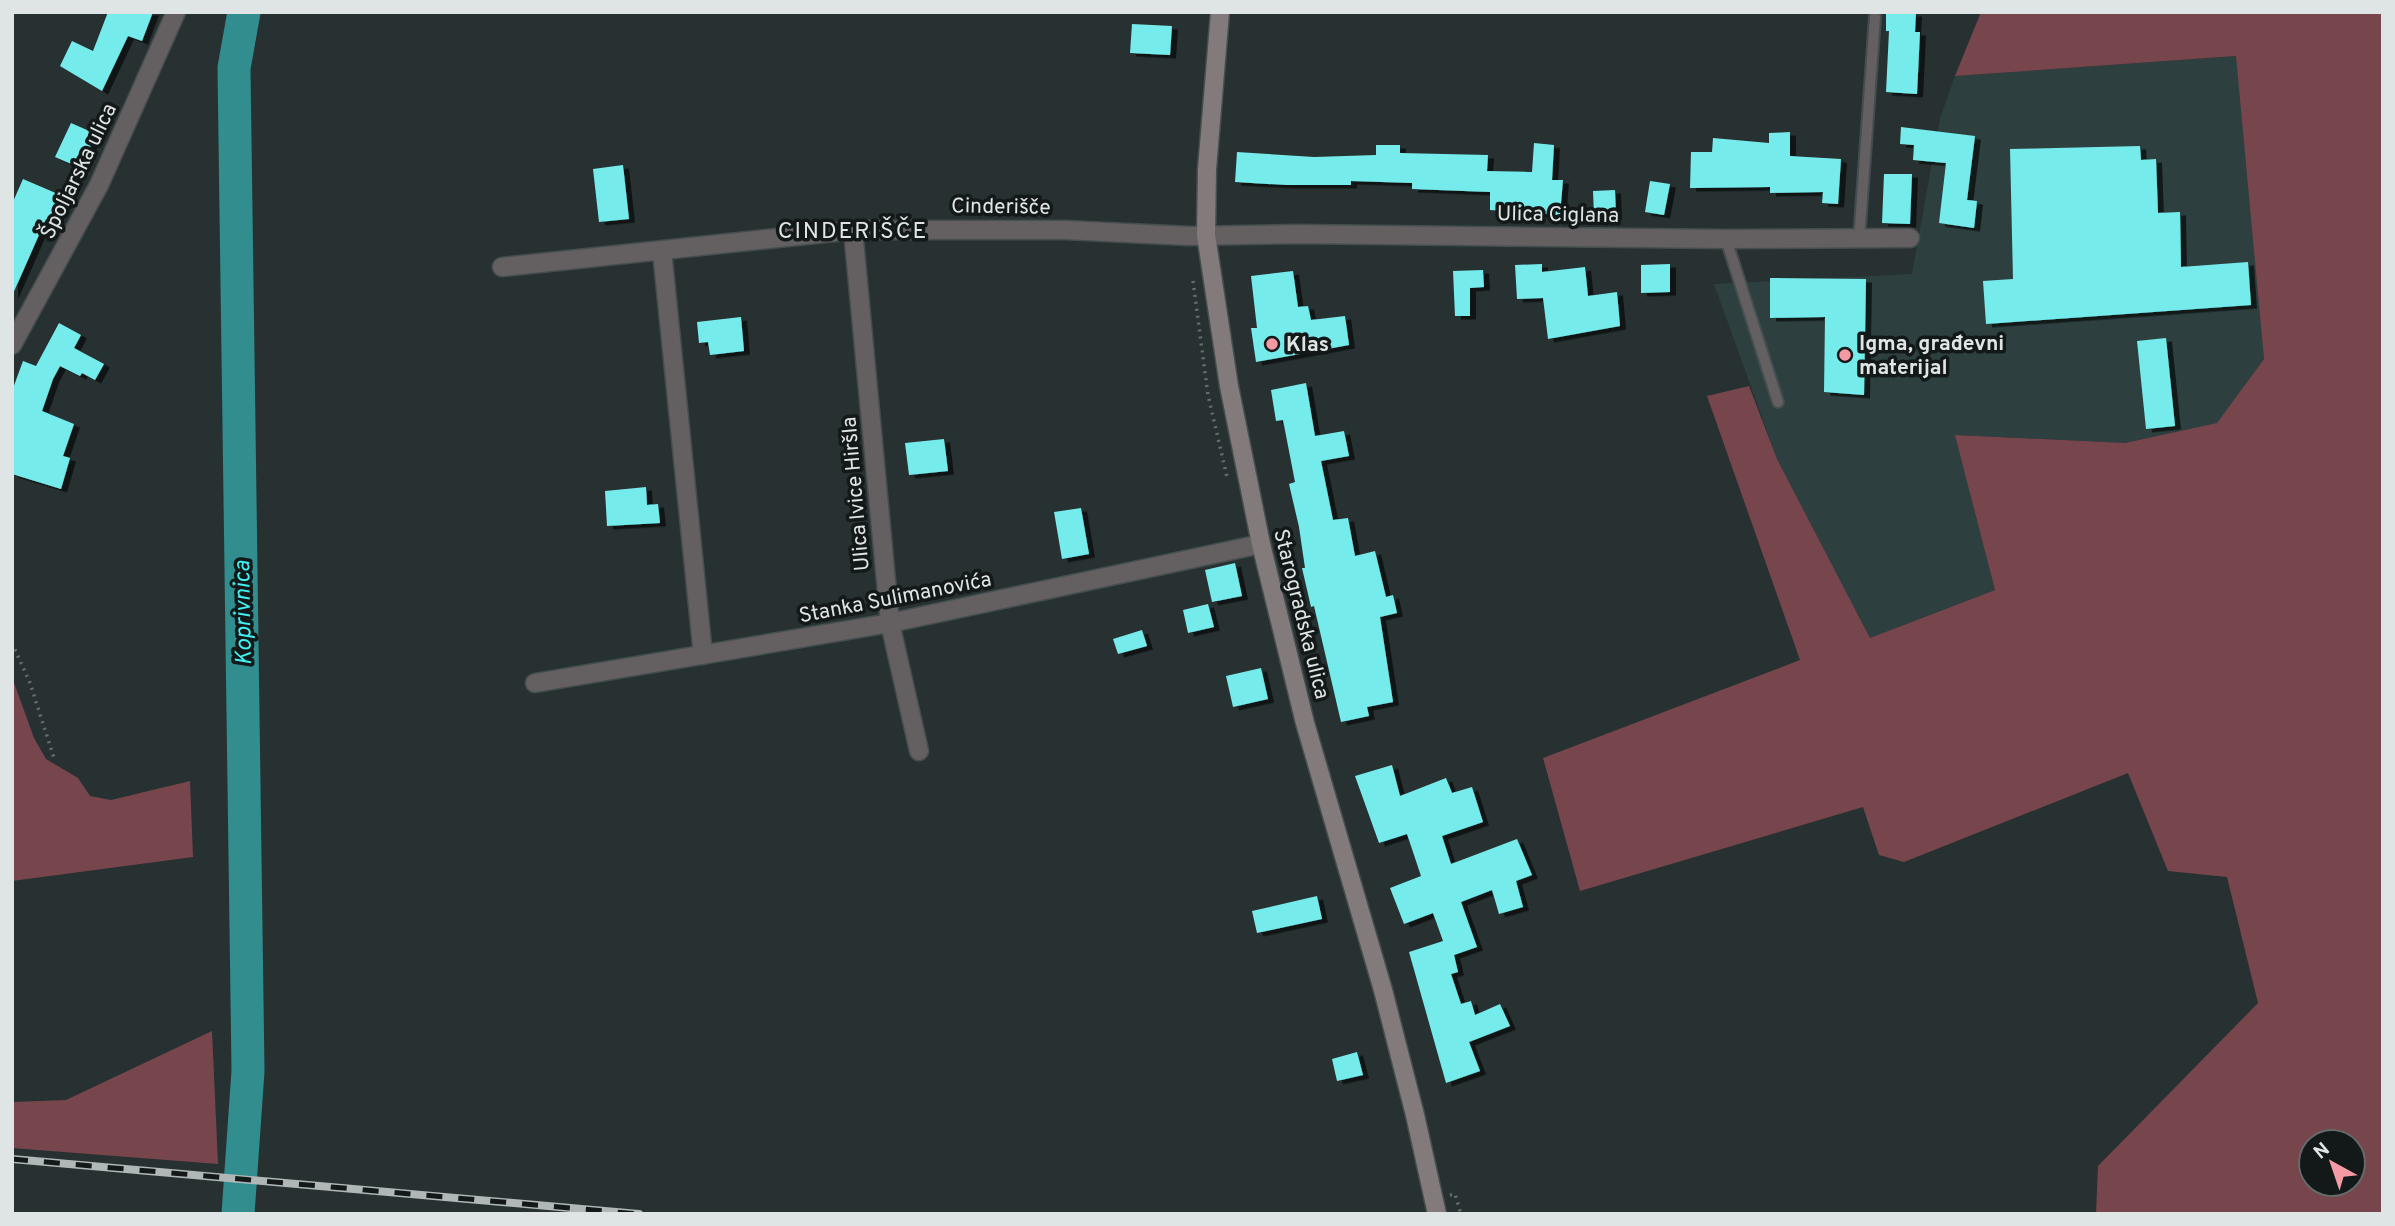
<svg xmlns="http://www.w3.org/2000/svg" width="2395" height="1226" font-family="Overpass,sans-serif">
	<defs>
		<filter id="shadow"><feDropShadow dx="6" dy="3.5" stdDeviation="0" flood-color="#0009"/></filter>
	</defs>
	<rect width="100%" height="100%" fill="#273131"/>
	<path fill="#2d3f3f" d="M 2237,56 L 2264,359 L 2218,423 L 2125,443 L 1956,435 L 1995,590 L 1870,638 L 1777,459 L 1714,284 L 1912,274 L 1940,118 L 1955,76 Z"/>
	<path fill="#76464c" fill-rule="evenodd" d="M 1981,12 L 2383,12 L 2383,1214 L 2096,1214 L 2098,1166 L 2258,1003 L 2227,877 L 2168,871 L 2128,773 L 1904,862 L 1879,855 L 1863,807 L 1580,891 L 1543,758 L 1800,660 L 1707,396 L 1749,386 L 1777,459 L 1870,638 L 1995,590 L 1955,435 L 2125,443 L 2217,423 L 2264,359 L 2236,56 L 1955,76 ZM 2311,1142 L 2353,1142 L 2353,1184 L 2311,1184 Z
		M 12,677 L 34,738 L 46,759 L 78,778 L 90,796 L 111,800 L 190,781 L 193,857 L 12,881 Z
		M 212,1031 L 218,1164 L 12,1148 L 12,1102 L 66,1100 Z"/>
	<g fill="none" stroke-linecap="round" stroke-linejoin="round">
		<path stroke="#318d8e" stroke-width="33" d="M 238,1214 L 248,1071 L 234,68 L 244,12"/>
	</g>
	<path fill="#76ebec" filter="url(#shadow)" d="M 108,12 L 153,12 L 142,41 L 128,36 L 102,91 L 60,66 L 72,41 L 93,51 Z
		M 1886,12 L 1916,13 L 1915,32 L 1920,32 L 1917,94 L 1886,92 L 1889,31 L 1886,31 Z
		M 1132,24 L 1172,26 L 1170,55 L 1130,53 Z
		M 71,123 L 96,134 L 81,168 L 55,157 Z
		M 1901,127 L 1975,136 L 1967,200 L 1977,201 L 1974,228 L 1939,223 L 1946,163 L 1913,160 L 1914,145 L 1900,144 Z
		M 1790,132 L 1790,156 L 1841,159 L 1838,204 L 1822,203 L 1823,192 L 1770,193 L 1770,187 L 1690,188 L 1691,152 L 1712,152 L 1713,138 L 1769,143 L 1769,133 Z
		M 1534,143 L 1554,145 L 1552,180 L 1563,180 L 1560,215 L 1490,210 L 1490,192 L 1412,189 L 1412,183 L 1351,181 L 1351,185 L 1287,185 L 1235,182 L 1237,152 L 1314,157 L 1376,155 L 1376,145 L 1400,145 L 1400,153 L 1488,155 L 1487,171 L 1532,172 Z
		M 2140,146 L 2141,160 L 2156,159 L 2158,213 L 2180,212 L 2181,267 L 2248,262 L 2251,305 L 1986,324 L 1983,281 L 2013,279 L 2010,149 Z
		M 623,165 L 629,219 L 599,222 L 593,169 Z
		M 1884,174 L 1912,174 L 1910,224 L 1882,223 Z
		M 23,179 L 65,197 L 54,223 L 46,219 L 12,296 L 12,204 Z
		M 1650,181 L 1670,184 L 1664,215 L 1645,212 Z
		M 1615,190 L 1616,216 L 1594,216 L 1593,191 Z
		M 1542,264 L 1542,272 L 1585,267 L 1588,296 L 1617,292 L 1620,326 L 1548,339 L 1543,298 L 1517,299 L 1515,265 Z
		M 1670,264 L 1670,292 L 1641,293 L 1641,265 Z
		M 1483,270 L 1484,287 L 1470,288 L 1470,316 L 1455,316 L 1453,271 Z
		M 1293,271 L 1298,307 L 1308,306 L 1311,320 L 1345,316 L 1349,345 L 1256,362 L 1251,328 L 1257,328 L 1251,276 Z
		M 1770,278 L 1866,279 L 1864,395 L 1824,392 L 1825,317 L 1770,318 Z
		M 741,317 L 744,351 L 710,355 L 708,342 L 699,343 L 697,322 Z
		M 59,323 L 81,335 L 74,348 L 104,364 L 95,380 L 82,373 L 80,376 L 60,366 L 53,379 L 42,411 L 74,424 L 63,456 L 70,458 L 61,489 L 12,474 L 12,391 L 23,361 L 36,366 Z
		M 2166,338 L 2175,426 L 2146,429 L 2137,341 Z
		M 1306,383 L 1315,436 L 1344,431 L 1349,456 L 1321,461 L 1333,520 L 1348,518 L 1355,556 L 1375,551 L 1386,597 L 1393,595 L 1397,613 L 1380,617 L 1393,702 L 1367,707 L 1369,716 L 1341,722 L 1314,606 L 1311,607 L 1302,568 L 1305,568 L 1299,527 L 1289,484 L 1295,482 L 1283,420 L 1276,421 L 1271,390 Z
		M 944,439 L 948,471 L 909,475 L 905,443 Z
		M 646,487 L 647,505 L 658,504 L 660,523 L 607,526 L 605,491 Z
		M 1081,508 L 1089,554 L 1062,559 L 1054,512 Z
		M 1235,563 L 1242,596 L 1212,602 L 1205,570 Z
		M 1208,604 L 1214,627 L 1188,633 L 1183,610 Z
		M 1142,630 L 1147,646 L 1118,654 L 1113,639 Z
		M 1261,668 L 1268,699 L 1233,707 L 1226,676 Z
		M 1392,765 L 1400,796 L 1446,778 L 1452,793 L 1472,787 L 1483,822 L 1442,836 L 1451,864 L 1517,839 L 1532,875 L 1516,881 L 1523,907 L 1499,914 L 1492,890 L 1461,902 L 1477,947 L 1454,955 L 1458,972 L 1451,974 L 1461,1004 L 1471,1001 L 1475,1015 L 1500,1004 L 1510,1026 L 1469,1042 L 1480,1071 L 1446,1083 L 1409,952 L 1443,941 L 1433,913 L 1404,924 L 1390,888 L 1421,876 L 1407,834 L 1379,843 L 1355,776 Z
		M 1317,896 L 1322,919 L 1257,933 L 1252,911 Z
		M 1357,1052 L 1363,1075 L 1337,1081 L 1332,1059 Z"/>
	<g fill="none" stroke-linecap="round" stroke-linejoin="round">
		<g stroke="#444e4e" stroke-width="14">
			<path id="lane" d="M 1726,239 L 1778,402
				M 1859,240 L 1875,17"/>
		</g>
		<g stroke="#444e4e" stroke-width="21">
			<path id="street" d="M 853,230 L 890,623 L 919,751
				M 662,251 L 703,655
				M 502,267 L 853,230 L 1065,230 L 1189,236 L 1296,234 L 1726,239 L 1910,238
				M 12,345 L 99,185 L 176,12
				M 535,683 L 890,623 L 1261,544"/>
		</g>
		<g stroke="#444e4e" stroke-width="21">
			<path id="secondary" d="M 1220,12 L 1207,169 L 1206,235 L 1229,386 L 1261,544 L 1305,723 L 1383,990 L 1415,1115 L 1437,1214"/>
		</g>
		<path stroke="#666e6e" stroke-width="3.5" stroke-dasharray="2 5" stroke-linecap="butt" d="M 1193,281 L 1208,395 L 1227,477
			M 12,643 L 30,683 L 54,758
			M 1450,1195 L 1455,1194 L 1461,1214"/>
		<use href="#lane" stroke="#645f60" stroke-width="10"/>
		<use href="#street" stroke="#645f60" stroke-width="18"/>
		<use href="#secondary" stroke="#827a7b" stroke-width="18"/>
		<g stroke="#b0b7b7" stroke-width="8">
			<path id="rail" d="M 12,1159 L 639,1214"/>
		</g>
		<use href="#rail" stroke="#131818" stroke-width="5" stroke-dasharray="16" stroke-linecap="butt"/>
	</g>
	<g fill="#f49aa5" stroke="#131818" stroke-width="2.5">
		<circle cx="1272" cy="344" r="7"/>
		<circle cx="1845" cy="355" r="7"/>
	</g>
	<g text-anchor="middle" stroke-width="7" stroke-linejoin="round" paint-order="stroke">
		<g font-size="21" fill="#dfe5e5" stroke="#131818">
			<text transform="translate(78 171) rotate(-64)" y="7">Špoljarska ulica</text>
			<text transform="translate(1001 206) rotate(1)" y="7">Cinderišče</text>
			<text transform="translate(1558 214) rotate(1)" y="7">Ulica Ciglana</text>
			<text transform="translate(855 494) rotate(-95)" y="7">Ulica Ivice Hiršla</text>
			<text transform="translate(895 597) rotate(-11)" y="7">Stanka Sulimanovića</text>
			<text transform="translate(1302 614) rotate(76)" y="7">Starogradska ulica</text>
		</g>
		<g font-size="21" font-weight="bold" fill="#dfe5e5" stroke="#131818" text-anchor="start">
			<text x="1859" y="350">Igma, građevni<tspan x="1859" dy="24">materijal</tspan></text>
			<text x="1286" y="351">Klas</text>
		</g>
		<g font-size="23" letter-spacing="2" fill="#dfe5e5" stroke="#131818">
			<text x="853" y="238">CINDERIŠČE</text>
		</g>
		<g font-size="23" font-style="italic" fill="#41f1f2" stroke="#131818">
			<text transform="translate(242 613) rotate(-91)" y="8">Koprivnica</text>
		</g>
	</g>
	<rect width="2395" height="1226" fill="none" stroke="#dfe5e5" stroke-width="28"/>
	<g transform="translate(2332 1163) rotate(320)"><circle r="33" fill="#131818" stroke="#656a6a" stroke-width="2"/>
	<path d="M0-5L12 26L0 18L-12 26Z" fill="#f49aa5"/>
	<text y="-10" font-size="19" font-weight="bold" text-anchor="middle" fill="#dfe5e5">N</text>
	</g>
</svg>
